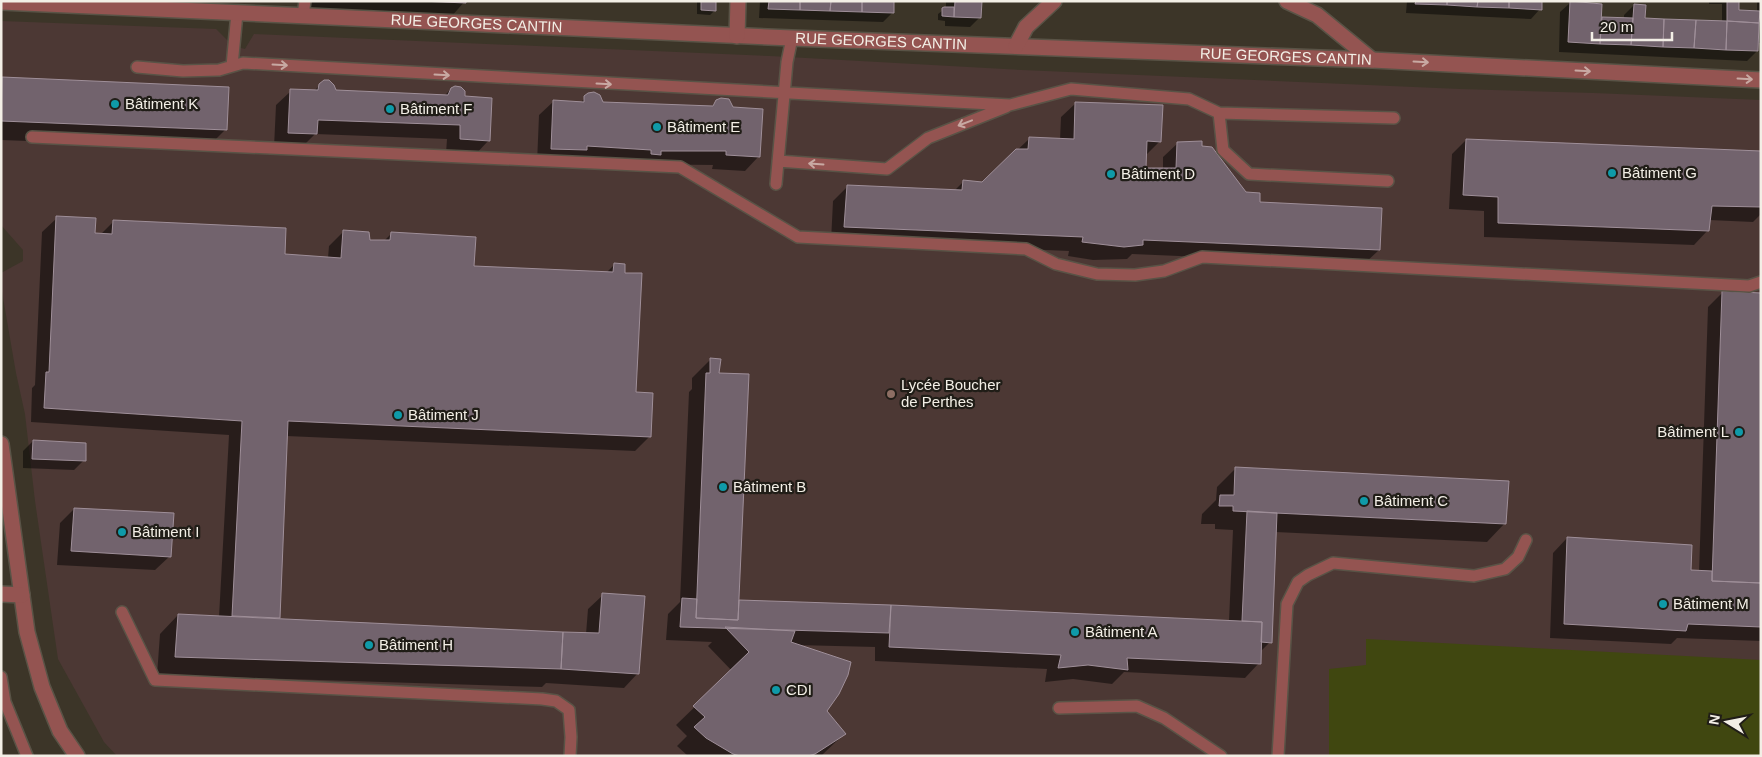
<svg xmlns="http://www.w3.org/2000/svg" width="1762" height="757" font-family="Arial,sans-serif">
	<rect width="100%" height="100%" fill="#3c3528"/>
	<path fill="#4c3834" d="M 1,21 L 216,29 L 233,46 L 245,49 L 254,34 L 770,56 L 1022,70 L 1460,89 L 1594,93 L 1761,100 L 1761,756 L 117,756 L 104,742 L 58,659 L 35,501 L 25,414 L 16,373 L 1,286 L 1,273 L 23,261 L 23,250 L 1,225 Z"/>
	<path fill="#404710" d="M 1366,639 L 1761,660 L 1761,756 L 1329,756 L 1329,669 L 1366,665 Z"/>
	<path fill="#0007" d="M 305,1 L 465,1 L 451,17 L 305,11 Z
		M 697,1 L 715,1 L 715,10 L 710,15 L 697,14 Z
		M 760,1 L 893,1 L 893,12 L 883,22 L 759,18 Z
		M 946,1 L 981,1 L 980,17 L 970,27 L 945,26 L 945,21 L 938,20 L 938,14 L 946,8 Z
		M 1407,1 L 1541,1 L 1540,9 L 1531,19 L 1406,13 Z
		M 1709,1 L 1738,1 L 1738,11 L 1757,12 L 1757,1 L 1761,1 L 1761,11 L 1758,11 L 1758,20 L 1761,17 L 1761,43 L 1757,43 L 1757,51 L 1747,61 L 1559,52 L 1560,12 L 1570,3 L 1601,18 L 1624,19 L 1624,15 L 1634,5 L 1644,19 L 1722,23 L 1722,4 L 1709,4 Z
		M 3,78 L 225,130 L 207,148 L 1,140 L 1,80 Z
		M 320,85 L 335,92 L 444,96 L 451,89 L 463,97 L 489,140 L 475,155 L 446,153 L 447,139 L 315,134 L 301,148 L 274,147 L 276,105 L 291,91 L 314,91 Z
		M 589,94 L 603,103 L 711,107 L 717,101 L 759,156 L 745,171 L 712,169 L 713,165 L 537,163 L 539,115 L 554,101 L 580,103 Z
		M 1076,103 L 1160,141 L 1145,156 L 1145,169 L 1163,169 L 1163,157 L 1178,143 L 1201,147 L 1245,193 L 1258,203 L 1379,250 L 1364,264 L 1132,254 L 1127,259 L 1093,260 L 1068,256 L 1069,251 L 831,241 L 833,201 L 847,187 L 954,191 L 963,182 L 982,183 L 1029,139 L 1060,140 L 1061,117 Z
		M 1466,140 L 1761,152 L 1761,214 L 1753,222 L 1709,220 L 1708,230 L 1694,245 L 1484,237 L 1484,211 L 1449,209 L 1452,154 Z
		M 57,218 L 94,234 L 100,235 L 114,221 L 284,256 L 328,258 L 329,246 L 344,231 L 369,241 L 383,242 L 391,234 L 473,267 L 606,273 L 614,265 L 635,393 L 650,436 L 635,451 L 286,436 L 279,618 L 277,620 L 586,634 L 588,609 L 603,595 L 638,673 L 624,688 L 546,683 L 542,687 L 157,675 L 160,634 L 178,615 L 219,617 L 229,435 L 31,422 L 32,388 L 35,385 L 42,232 Z
		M 1722,293 L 1761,294 L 1761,641 L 1677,638 L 1671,644 L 1550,638 L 1553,553 L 1567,538 L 1689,571 L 1699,572 L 1708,307 Z
		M 710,360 L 718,374 L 738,601 L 1229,621 L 1233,530 L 1215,529 L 1215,524 L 1201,524 L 1202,514 L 1216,500 L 1217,487 L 1235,469 L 1505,523 L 1487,542 L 1275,532 L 1270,642 L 1259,653 L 1259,663 L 1245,678 L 1124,672 L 1112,684 L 1073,679 L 1045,682 L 1047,669 L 875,661 L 875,647 L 796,645 L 825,711 L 844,734 L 821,756 L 688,756 L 677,746 L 687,736 L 676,725 L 732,671 L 708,646 L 712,642 L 666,640 L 668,614 L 680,602 L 689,392 L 692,389 L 692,378 Z
		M 33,441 L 84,460 L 74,470 L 23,468 L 23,451 Z
		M 74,509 L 170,556 L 155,570 L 57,565 L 60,523 Z"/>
	<path fill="#72636d" stroke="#9f8f99" d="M 420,1 L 466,1 L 466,3 Z
		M 701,1 L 716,1 L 716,11 L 701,10 Z
		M 769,1 L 800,1 L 800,10 L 768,9 Z
		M 800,1 L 831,1 L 830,11 L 800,10 Z
		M 831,1 L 862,1 L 862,12 L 830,11 Z
		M 862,1 L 894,1 L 894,13 L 862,12 Z
		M 955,1 L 982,1 L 981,18 L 954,17 Z
		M 1416,1 L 1447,1 L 1447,5 L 1415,4 Z
		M 1447,1 L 1478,1 L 1477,7 L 1447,5 Z
		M 1478,1 L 1509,1 L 1509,8 L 1477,7 Z
		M 1509,1 L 1542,1 L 1542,10 L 1509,8 Z
		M 1570,1 L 1602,4 L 1600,44 L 1568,42 Z
		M 1727,1 L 1739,1 L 1739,10 L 1760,11 L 1759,23 L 1727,21 Z
		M 1634,4 L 1646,5 L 1645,18 L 1664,19 L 1663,47 L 1631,45 Z
		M 944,7 L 954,7 L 954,17 L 942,16 L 942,8 Z
		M 1602,17 L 1633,18 L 1631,45 L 1600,44 Z
		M 1664,19 L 1696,20 L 1694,48 L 1663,47 Z
		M 1696,20 L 1727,21 L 1726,50 L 1694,48 Z
		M 1727,21 L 1759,23 L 1758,51 L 1726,50 Z
		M 2,77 L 229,87 L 227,130 L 1,121 Z
		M 324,80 L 329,80 L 334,85 L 336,90 L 448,95 L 451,88 L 455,86 L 461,87 L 465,91 L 465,96 L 492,98 L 490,141 L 460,139 L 460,125 L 318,120 L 317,134 L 288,133 L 290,89 L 318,90 L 319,84 Z
		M 594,92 L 600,95 L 603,102 L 713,106 L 716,100 L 721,98 L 729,99 L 733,107 L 763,109 L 760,157 L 726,155 L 726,151 L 661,151 L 661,155 L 651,154 L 651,150 L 587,146 L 587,150 L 551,149 L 553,100 L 584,102 L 584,96 L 588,93 Z
		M 1075,102 L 1163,105 L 1161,142 L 1147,141 L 1146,168 L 1176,168 L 1177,142 L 1202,141 L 1202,146 L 1212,147 L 1246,192 L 1260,193 L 1260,202 L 1382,208 L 1380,250 L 1143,240 L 1143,245 L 1124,247 L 1082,242 L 1083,237 L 844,227 L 847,185 L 962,190 L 963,180 L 982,182 L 1016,149 L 1028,149 L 1029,137 L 1074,139 Z
		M 1466,139 L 1761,151 L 1761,207 L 1712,206 L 1709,231 L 1498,223 L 1498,197 L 1463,195 Z
		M 56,216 L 96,218 L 95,233 L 112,234 L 113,220 L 286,228 L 285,254 L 341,258 L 343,230 L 369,232 L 370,240 L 390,240 L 391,232 L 476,237 L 474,266 L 613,272 L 614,263 L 625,264 L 625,273 L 642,273 L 636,392 L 653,393 L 651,437 L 288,421 L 280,618 L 232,616 L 242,421 L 44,408 L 46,372 L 49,372 Z
		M 1722,291 L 1761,293 L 1761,583 L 1712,581 Z
		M 710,358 L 721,359 L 719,373 L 749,374 L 738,620 L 696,618 L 706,373 L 710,373 Z
		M 33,440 L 86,443 L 86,461 L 32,459 Z
		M 1235,467 L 1509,481 L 1506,524 L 1233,511 L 1233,506 L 1219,506 L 1220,495 L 1234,495 Z
		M 74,508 L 174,513 L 171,557 L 71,551 Z
		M 1247,511 L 1277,513 L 1272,643 L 1261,642 L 1262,622 L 1242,621 Z
		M 1567,537 L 1692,545 L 1691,570 L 1712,571 L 1712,581 L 1761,583 L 1761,627 L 1688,624 L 1686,631 L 1564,624 Z
		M 602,593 L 645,596 L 639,674 L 561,669 L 563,632 L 599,633 Z
		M 682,598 L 697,599 L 696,618 L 738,620 L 739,600 L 891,605 L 889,633 L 680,627 Z
		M 891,605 L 1262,622 L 1261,664 L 1127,658 L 1128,670 L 1088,665 L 1058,668 L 1061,655 L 889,647 Z
		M 178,614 L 563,632 L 561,669 L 175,657 Z
		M 725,627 L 795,631 L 791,642 L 851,662 L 848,675 L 839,694 L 827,711 L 846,734 L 815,754 L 808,756 L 740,756 L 733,754 L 706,738 L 694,727 L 705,717 L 693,706 L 749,652 Z"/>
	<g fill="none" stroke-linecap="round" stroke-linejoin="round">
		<g stroke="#595346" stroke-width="14">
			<path id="lane" d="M 303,15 L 305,1
				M 232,66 L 237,13
				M 137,67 L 183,71 L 219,70 L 243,63 L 1010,105 L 1071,89 L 1189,99 L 1219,113 L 1394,118
				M 1219,113 L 1223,150 L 1249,174 L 1388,181
				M 32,137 L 680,167 L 798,237 L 1026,249 L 1056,264 L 1097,274 L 1135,275 L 1164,271 L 1202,257 L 1749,286 L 1761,282
				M 778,161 L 887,169 L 928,138 L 1006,107
				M 776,184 L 787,62 L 792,38
				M 122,612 L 155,680 L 542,699 L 556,701 L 569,710 L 571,737 L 570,756
				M 1,677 L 5,702 L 27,756
				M 1059,708 L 1137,706 L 1164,718 L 1221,756
				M 1278,756 L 1287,604 L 1298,582 L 1308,575 L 1333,563 L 1474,576 L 1505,569 L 1518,557 L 1526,540"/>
		</g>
		<g stroke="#595346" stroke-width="18">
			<g id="street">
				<path d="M 1287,1 L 1317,15 L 1372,60"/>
				<path id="s1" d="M 1,2 L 792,38 L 1372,60 L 1761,80"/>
				<path d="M 737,36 L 738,1"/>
				<path d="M 1016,46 L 1026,27 L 1054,1"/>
				<path d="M 1,444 L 27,632 L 42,687 L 60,731 L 77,756"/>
				<path d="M 1,594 L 22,595"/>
			</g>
		</g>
		<use href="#lane" stroke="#945451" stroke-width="11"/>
		<use href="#street" stroke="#945451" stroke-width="15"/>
	</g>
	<defs><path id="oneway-shaft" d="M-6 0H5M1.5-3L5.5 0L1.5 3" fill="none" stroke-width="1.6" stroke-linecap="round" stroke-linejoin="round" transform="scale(1.25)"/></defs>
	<g stroke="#c8a9a3">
		<use href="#oneway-shaft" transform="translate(1421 62) rotate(3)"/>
		<use href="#oneway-shaft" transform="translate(280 65) rotate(3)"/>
		<use href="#oneway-shaft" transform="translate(1583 71) rotate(3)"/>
		<use href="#oneway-shaft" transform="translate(442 75) rotate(3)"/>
		<use href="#oneway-shaft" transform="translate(1745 79) rotate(3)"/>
		<use href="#oneway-shaft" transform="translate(604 84) rotate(3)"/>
		<use href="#oneway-shaft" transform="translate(965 123) rotate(159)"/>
		<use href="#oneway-shaft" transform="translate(816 164) rotate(-176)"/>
	</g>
	<g fill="#0f9aa8" stroke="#201d17" stroke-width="2">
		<circle cx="115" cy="104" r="5"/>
		<circle cx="390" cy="109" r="5"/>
		<circle cx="657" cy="127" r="5"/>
		<circle cx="1612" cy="173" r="5"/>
		<circle cx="1111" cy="174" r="5"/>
		<circle cx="398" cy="415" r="5"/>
		<circle cx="1739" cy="432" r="5"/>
		<circle cx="723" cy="487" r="5"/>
		<circle cx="1364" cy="501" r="5"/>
		<circle cx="122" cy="532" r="5"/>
		<circle cx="1663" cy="604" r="5"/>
		<circle cx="1075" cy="632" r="5"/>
		<circle cx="369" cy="645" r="5"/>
		<circle cx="776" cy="690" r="5"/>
	</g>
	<circle fill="#8d6e63" stroke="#201d17" stroke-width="2" cx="891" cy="394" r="5"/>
	<g text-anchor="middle" stroke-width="4.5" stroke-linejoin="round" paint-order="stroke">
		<g font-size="15" fill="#f3efe6" stroke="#201d17">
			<text dy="5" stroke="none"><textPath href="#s1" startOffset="476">RUE GEORGES CANTIN</textPath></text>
			<text dy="5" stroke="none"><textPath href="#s1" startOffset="881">RUE GEORGES CANTIN</textPath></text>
			<text dy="5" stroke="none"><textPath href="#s1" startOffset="1286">RUE GEORGES CANTIN</textPath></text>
		</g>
		<g font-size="15" fill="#f3efe6" stroke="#201d17" text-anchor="start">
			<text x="125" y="109">Bâtiment K</text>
			<text x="400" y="114">Bâtiment F</text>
			<text x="667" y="132">Bâtiment E</text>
			<text x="1622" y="178">Bâtiment G</text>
			<text x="1121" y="179">Bâtiment D</text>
			<text x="901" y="390">Lycée Boucher<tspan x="901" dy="17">de Perthes</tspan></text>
			<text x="408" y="420">Bâtiment J</text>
			<text x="1729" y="437" text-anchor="end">Bâtiment L</text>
			<text x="733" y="492">Bâtiment B</text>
			<text x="1374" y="506">Bâtiment C</text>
			<text x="132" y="537">Bâtiment I</text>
			<text x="1673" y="609">Bâtiment M</text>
			<text x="1085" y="637">Bâtiment A</text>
			<text x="379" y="650">Bâtiment H</text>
			<text x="786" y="695">CDI</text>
		</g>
	</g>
	<rect width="1762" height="757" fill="none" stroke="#f3efe6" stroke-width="5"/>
	<g transform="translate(1727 722) rotate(280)" stroke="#201d17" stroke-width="4" paint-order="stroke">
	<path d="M0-4L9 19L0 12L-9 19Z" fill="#f3efe6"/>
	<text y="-8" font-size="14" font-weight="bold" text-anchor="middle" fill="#f3efe6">N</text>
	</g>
	<path d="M1592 32v8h80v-8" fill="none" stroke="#f3efe6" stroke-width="2.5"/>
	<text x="1600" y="32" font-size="15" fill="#f3efe6" stroke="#201d17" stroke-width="4" paint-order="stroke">20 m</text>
</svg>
